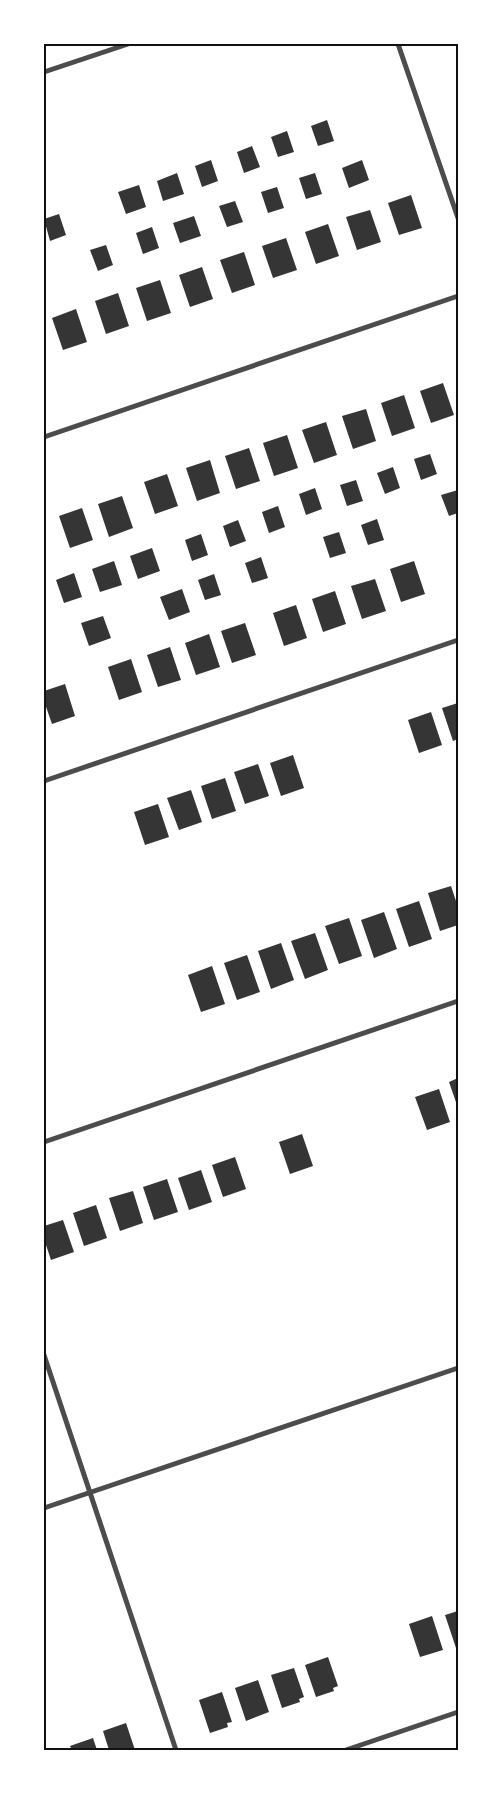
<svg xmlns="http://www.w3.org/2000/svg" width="502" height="1794" font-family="'Work Sans',sans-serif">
	<rect width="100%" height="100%" fill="#fff"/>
	<path fill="#353535" d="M 327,120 L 334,141 L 318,146 L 311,126 Z
		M 287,131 L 294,152 L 278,157 L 271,137 Z
		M 252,146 L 260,167 L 244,173 L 237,152 Z
		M 211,160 L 218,181 L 202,187 L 195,166 Z
		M 362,160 L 369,180 L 349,188 L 342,168 Z
		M 177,173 L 184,194 L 163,201 L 157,181 Z
		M 315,173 L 322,194 L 306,199 L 299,178 Z
		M 139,185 L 146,207 L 126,214 L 118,192 Z
		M 277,187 L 284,208 L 268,213 L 261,192 Z
		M 411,195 L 422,228 L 399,235 L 388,203 Z
		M 235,201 L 243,222 L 227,227 L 219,206 Z
		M 370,210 L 381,242 L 357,250 L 346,217 Z
		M 59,214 L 66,235 L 50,241 L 44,219 Z
		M 194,216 L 201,236 L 180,243 L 173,223 Z
		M 328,224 L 339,256 L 316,264 L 305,232 Z
		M 152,227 L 159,248 L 143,254 L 136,233 Z
		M 286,238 L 297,270 L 273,278 L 262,246 Z
		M 106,245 L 113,265 L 98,271 L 90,250 Z
		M 244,252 L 255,285 L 232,293 L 220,260 Z
		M 202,267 L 213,299 L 190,307 L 179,275 Z
		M 160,280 L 171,313 L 147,321 L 136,288 Z
		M 118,293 L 129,326 L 106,334 L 95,301 Z
		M 76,309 L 87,342 L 63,350 L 52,318 Z
		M 443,383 L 454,415 L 431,423 L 420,391 Z
		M 404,395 L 415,428 L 392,436 L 381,403 Z
		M 366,409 L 376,441 L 353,449 L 342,416 Z
		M 326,422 L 337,455 L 314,463 L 302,430 Z
		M 287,435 L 298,468 L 274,476 L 263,443 Z
		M 249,448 L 260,481 L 236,489 L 225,456 Z
		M 430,454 L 437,474 L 421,480 L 414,459 Z
		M 210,460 L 220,493 L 197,501 L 186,468 Z
		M 393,467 L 400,488 L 385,494 L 377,473 Z
		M 167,474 L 178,506 L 155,514 L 144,482 Z
		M 356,480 L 363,501 L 347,506 L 340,485 Z
		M 315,488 L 322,509 L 306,515 L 299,494 Z
		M 458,490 L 458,513 L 449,516 L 441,495 Z
		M 122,496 L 133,528 L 109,537 L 98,504 Z
		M 278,506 L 285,527 L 269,533 L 262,512 Z
		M 82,508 L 93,540 L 70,548 L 59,516 Z
		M 377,519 L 384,540 L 368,545 L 361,525 Z
		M 238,520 L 246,541 L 230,547 L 223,526 Z
		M 339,532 L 346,553 L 330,558 L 323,537 Z
		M 201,534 L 208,555 L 192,561 L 185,540 Z
		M 152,548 L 160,571 L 138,579 L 130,556 Z
		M 261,557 L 268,578 L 252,583 L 245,563 Z
		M 114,561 L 122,585 L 100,592 L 92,569 Z
		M 414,561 L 425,594 L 401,602 L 390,569 Z
		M 74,573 L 82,597 L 64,603 L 56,580 Z
		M 214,574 L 221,595 L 205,600 L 198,580 Z
		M 375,579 L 386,611 L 362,619 L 351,586 Z
		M 182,589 L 190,612 L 169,620 L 160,597 Z
		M 335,591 L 346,624 L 323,632 L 312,599 Z
		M 296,605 L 307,638 L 284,646 L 273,613 Z
		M 103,616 L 111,638 L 89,646 L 81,623 Z
		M 245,623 L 256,655 L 232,663 L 221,631 Z
		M 209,634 L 220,667 L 196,675 L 185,643 Z
		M 170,647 L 181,680 L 158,687 L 147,655 Z
		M 131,659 L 142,692 L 119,700 L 108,667 Z
		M 65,684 L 75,716 L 52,724 L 44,701 L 44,691 Z
		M 458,703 L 458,739 L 453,741 L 442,708 Z
		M 431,712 L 442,745 L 419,753 L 408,720 Z
		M 293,755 L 304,788 L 281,796 L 270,763 Z
		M 258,764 L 269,796 L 245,804 L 234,772 Z
		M 225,778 L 236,811 L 212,819 L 201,786 Z
		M 191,790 L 202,822 L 179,830 L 167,798 Z
		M 158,804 L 169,837 L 145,845 L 134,812 Z
		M 451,886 L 458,907 L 458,925 L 440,931 L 428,893 Z
		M 419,901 L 432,939 L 409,947 L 396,909 Z
		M 384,912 L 397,949 L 374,958 L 361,920 Z
		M 349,918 L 362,956 L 339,964 L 325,926 Z
		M 315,933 L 328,970 L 305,979 L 291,941 Z
		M 281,943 L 294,980 L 271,989 L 258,951 Z
		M 247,955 L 260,992 L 237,1000 L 224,963 Z
		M 212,966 L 225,1004 L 201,1012 L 188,975 Z
		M 458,1078 L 458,1108 L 449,1082 Z
		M 439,1089 L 450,1122 L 427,1130 L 415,1097 Z
		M 302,1134 L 313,1166 L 290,1174 L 279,1142 Z
		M 235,1157 L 246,1189 L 223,1197 L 212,1165 Z
		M 201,1170 L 212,1202 L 189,1210 L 178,1178 Z
		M 167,1179 L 178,1212 L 154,1220 L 143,1187 Z
		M 133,1191 L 143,1223 L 120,1231 L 109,1198 Z
		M 96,1205 L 107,1238 L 84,1246 L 73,1213 Z
		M 63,1220 L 74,1252 L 51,1260 L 44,1239 L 44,1226 Z
		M 458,1611 L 458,1647 L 456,1648 L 445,1615 Z
		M 432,1616 L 443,1650 L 420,1657 L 409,1624 Z
		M 328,1657 L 338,1686 L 333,1688 L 334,1691 L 316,1697 L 305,1665 Z
		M 294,1668 L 304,1697 L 299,1699 L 300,1702 L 282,1708 L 271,1675 Z
		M 258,1680 L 269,1712 L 246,1721 L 235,1688 Z
		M 222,1692 L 232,1722 L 227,1723 L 228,1727 L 210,1733 L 199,1700 Z
		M 126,1723 L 135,1750 L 109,1750 L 103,1731 Z
		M 93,1738 L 97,1750 L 72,1750 L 70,1746 Z"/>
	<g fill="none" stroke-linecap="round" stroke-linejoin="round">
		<path stroke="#4c4c4c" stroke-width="5" d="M 398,44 L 458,218
			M 44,72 L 128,44
			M 44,437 L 458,296
			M 44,781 L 458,640
			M 44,1142 L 458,1001
			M 44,1355 L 176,1750
			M 44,1508 L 458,1368
			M 346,1750 L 458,1712"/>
	</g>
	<rect width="502" height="1794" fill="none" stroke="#ffffff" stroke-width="90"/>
	<rect x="45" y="45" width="412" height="1704" fill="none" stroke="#111" stroke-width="2"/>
</svg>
